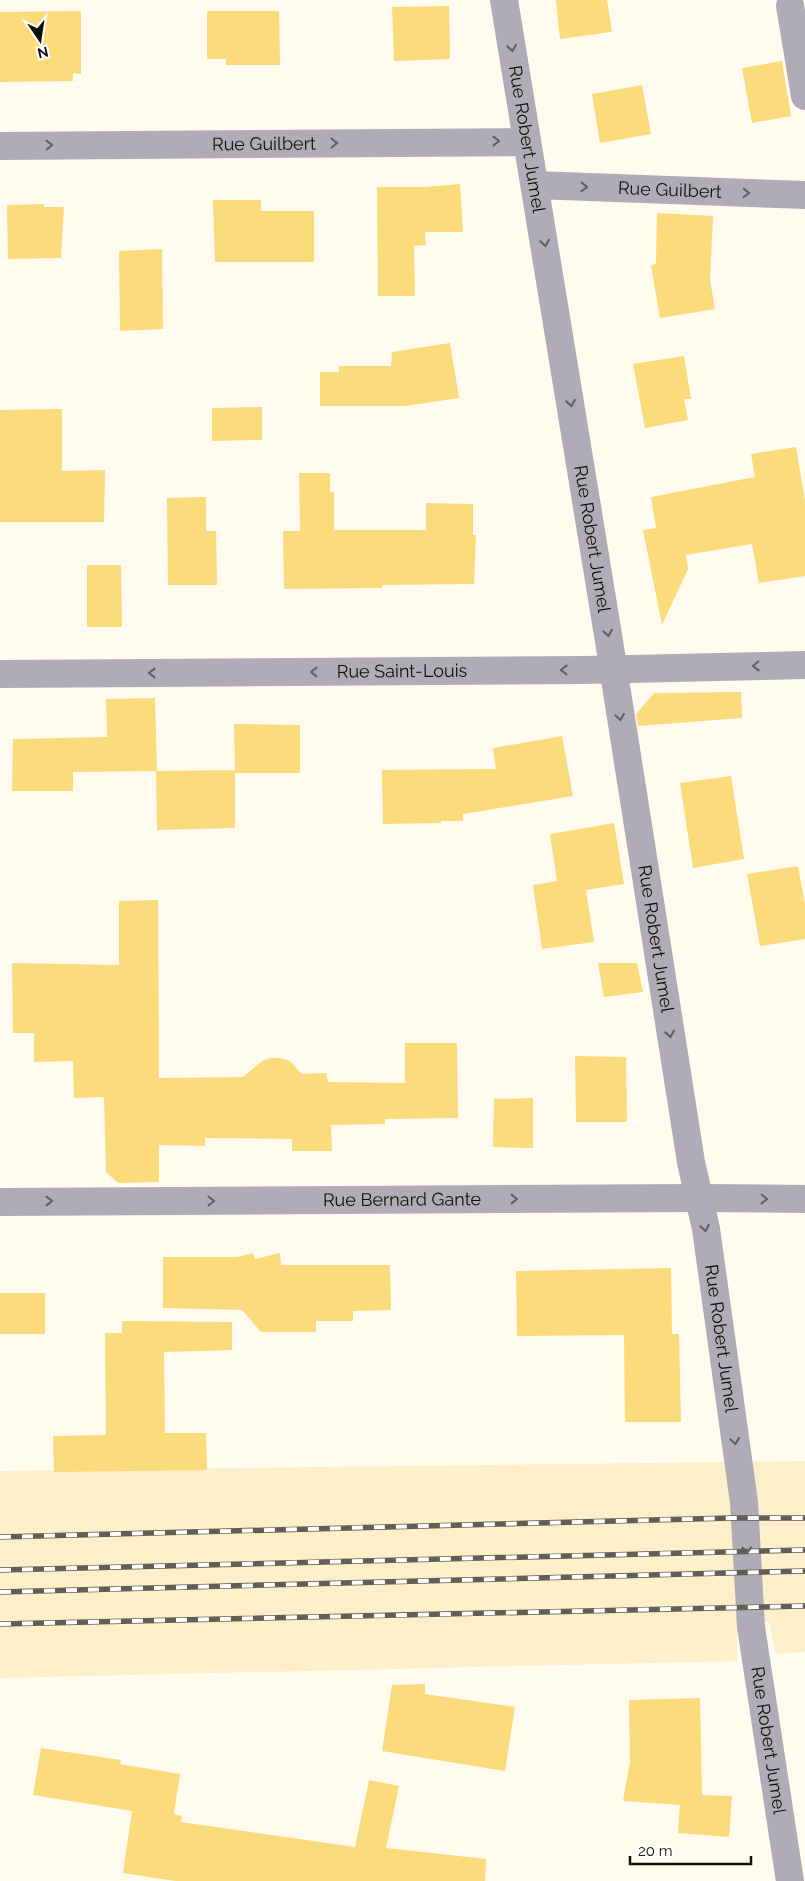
<svg xmlns="http://www.w3.org/2000/svg" width="805" height="1881" font-family="Raleway,sans-serif">
	<rect width="100%" height="100%" fill="#fffbef"/>
	<path fill="#fcefca" d="M 805,1461 L 805,1652 L 776,1654 L 769,1622 L 737,1622 L 737,1661 L 0,1678 L 0,1471 Z"/>
	<path fill="#fcdb7d" d="M 556,0 L 607,0 L 612,32 L 560,39 Z
		M 449,6 L 450,59 L 394,61 L 392,7 Z
		M 81,11 L 81,74 L 73,73 L 73,81 L 0,82 L 0,12 Z
		M 207,11 L 279,11 L 280,65 L 226,65 L 226,59 L 207,59 Z
		M 782,61 L 791,116 L 752,123 L 742,68 Z
		M 642,85 L 651,134 L 600,143 L 592,94 Z
		M 460,184 L 463,232 L 425,232 L 426,245 L 414,246 L 415,296 L 378,296 L 377,187 L 424,187 Z
		M 213,200 L 261,200 L 261,211 L 314,211 L 314,262 L 215,262 Z
		M 44,204 L 44,207 L 64,207 L 61,258 L 8,259 L 7,205 Z
		M 657,213 L 713,216 L 710,280 L 715,309 L 660,318 L 651,265 L 656,264 Z
		M 162,249 L 163,329 L 120,331 L 119,251 Z
		M 450,343 L 459,398 L 405,406 L 320,406 L 320,372 L 339,372 L 339,366 L 391,366 L 392,352 Z
		M 684,356 L 691,399 L 684,399 L 688,420 L 645,428 L 633,364 Z
		M 262,407 L 262,440 L 212,441 L 212,408 Z
		M 62,409 L 62,471 L 105,470 L 104,522 L 0,522 L 0,410 Z
		M 796,447 L 805,500 L 805,576 L 759,583 L 752,544 L 686,555 L 688,569 L 662,625 L 643,530 L 656,528 L 651,497 L 755,477 L 751,454 Z
		M 299,473 L 330,473 L 330,492 L 334,492 L 334,530 L 426,530 L 426,503 L 473,504 L 473,535 L 476,535 L 474,584 L 382,585 L 382,588 L 284,589 L 283,531 L 300,531 Z
		M 206,497 L 206,531 L 216,531 L 217,585 L 168,585 L 167,498 Z
		M 87,565 L 121,565 L 122,627 L 87,627 Z
		M 741,692 L 742,718 L 638,726 L 636,714 L 654,693 Z
		M 155,698 L 157,771 L 235,770 L 235,828 L 157,830 L 156,771 L 73,772 L 73,791 L 12,791 L 13,739 L 107,737 L 106,699 Z
		M 234,724 L 300,725 L 300,773 L 235,773 Z
		M 562,736 L 573,796 L 463,814 L 463,821 L 441,821 L 441,823 L 383,824 L 382,770 L 496,769 L 493,748 Z
		M 731,776 L 744,859 L 693,868 L 680,783 Z
		M 614,823 L 624,884 L 586,890 L 594,942 L 542,949 L 533,885 L 557,881 L 550,834 Z
		M 798,866 L 805,905 L 805,939 L 760,946 L 747,874 Z
		M 158,900 L 159,1078 L 243,1077 L 262,1061 L 270,1058 L 280,1058 L 290,1061 L 302,1074 L 326,1073 L 328,1082 L 405,1083 L 405,1043 L 457,1043 L 458,1118 L 385,1119 L 385,1124 L 331,1125 L 332,1151 L 292,1151 L 292,1139 L 205,1138 L 205,1146 L 159,1145 L 159,1182 L 118,1183 L 106,1172 L 104,1097 L 74,1098 L 73,1061 L 34,1062 L 34,1033 L 13,1033 L 12,963 L 119,965 L 119,901 Z
		M 598,963 L 637,963 L 643,992 L 604,997 Z
		M 575,1056 L 626,1057 L 627,1122 L 576,1122 Z
		M 533,1098 L 533,1148 L 493,1147 L 494,1099 Z
		M 253,1253 L 255,1259 L 280,1253 L 281,1265 L 390,1265 L 391,1310 L 353,1311 L 353,1321 L 316,1321 L 316,1332 L 261,1332 L 242,1310 L 163,1308 L 163,1257 L 237,1257 Z
		M 671,1268 L 672,1334 L 679,1334 L 681,1422 L 625,1422 L 624,1335 L 517,1336 L 516,1271 Z
		M 0,1293 L 45,1293 L 45,1334 L 0,1334 Z
		M 122,1321 L 232,1322 L 232,1350 L 164,1352 L 165,1433 L 206,1433 L 207,1470 L 54,1472 L 53,1436 L 106,1435 L 105,1333 L 122,1333 Z
		M 425,1684 L 425,1694 L 515,1707 L 505,1771 L 382,1751 L 392,1685 Z
		M 700,1698 L 702,1795 L 732,1796 L 729,1837 L 678,1833 L 680,1805 L 623,1801 L 630,1762 L 629,1700 Z
		M 41,1748 L 121,1760 L 120,1764 L 180,1774 L 174,1814 L 182,1816 L 181,1822 L 355,1847 L 369,1780 L 399,1786 L 386,1848 L 486,1859 L 485,1881 L 175,1881 L 123,1873 L 132,1811 L 33,1795 Z"/>
	<g fill="none" stroke-linecap="round" stroke-linejoin="round">
		<g stroke="#afacb8" stroke-width="28">
			<path id="s1" d="M 504,0 L 608,635 L 691,1162 L 706,1229 L 744,1502 L 751,1627 L 790,1881"/>
			<path d="M 790,6 L 805,96"/>
			<path id="s2" d="M 0,146 L 527,142"/>
			<path id="s3" d="M 535,185 L 805,195"/>
			<path id="s4" d="M 0,674 L 584,670 L 805,665"/>
			<path id="s5" d="M 0,1202 L 699,1198 L 805,1199"/>
		</g>
		<g stroke="#615e53" stroke-width="5.5">
			<path id="rail" d="M 0,1537 L 731,1518 L 805,1518
				M 0,1570 L 805,1550
				M 0,1592 L 805,1571
				M 0,1624 L 805,1606"/>
		</g>
		<use href="#rail" stroke="#fff" stroke-width="4" stroke-dasharray="11" stroke-linecap="butt"/>
	</g>
	<defs><path id="oneway-chevron" d="M-2-3.5L2.5 0L-2 3.5" fill="none" stroke-width="1.6" stroke-linecap="round" stroke-linejoin="round" transform="scale(1.25)"/></defs>
	<g stroke="#605e5e">
		<use href="#oneway-chevron" transform="translate(512 48) rotate(81)"/>
		<use href="#oneway-chevron" transform="translate(496 141)"/>
		<use href="#oneway-chevron" transform="translate(334 143) rotate(-1)"/>
		<use href="#oneway-chevron" transform="translate(49 145) rotate(-1)"/>
		<use href="#oneway-chevron" transform="translate(584 187) rotate(2)"/>
		<use href="#oneway-chevron" transform="translate(746 193) rotate(2)"/>
		<use href="#oneway-chevron" transform="translate(545 243) rotate(81)"/>
		<use href="#oneway-chevron" transform="translate(571 403) rotate(81)"/>
		<use href="#oneway-chevron" transform="translate(608 633) rotate(81)"/>
		<use href="#oneway-chevron" transform="translate(756 666) rotate(179)"/>
		<use href="#oneway-chevron" transform="translate(564 670) rotate(180)"/>
		<use href="#oneway-chevron" transform="translate(314 672) rotate(180)"/>
		<use href="#oneway-chevron" transform="translate(152 673) rotate(180)"/>
		<use href="#oneway-chevron" transform="translate(620 717) rotate(81)"/>
		<use href="#oneway-chevron" transform="translate(670 1034) rotate(81)"/>
		<use href="#oneway-chevron" transform="translate(514 1199)"/>
		<use href="#oneway-chevron" transform="translate(764 1199) rotate(1)"/>
		<use href="#oneway-chevron" transform="translate(49 1201)"/>
		<use href="#oneway-chevron" transform="translate(211 1201)"/>
		<use href="#oneway-chevron" transform="translate(705 1228) rotate(80)"/>
		<use href="#oneway-chevron" transform="translate(735 1441) rotate(82)"/>
		<use href="#oneway-chevron" transform="translate(747 1550) rotate(87)"/>
	</g>
	<g text-anchor="middle" stroke-width="4" stroke-linejoin="round" paint-order="stroke">
		<g font-size="18" fill="#120f05" stroke="#fff">
			<text dy="6" stroke="none"><textPath href="#s1" startOffset="141">Rue Robert Jumel</textPath></text>
			<text dy="6" stroke="none"><textPath href="#s2" startOffset="264">Rue Guilbert</textPath></text>
			<text dy="6" stroke="none"><textPath href="#s3" startOffset="135">Rue Guilbert</textPath></text>
			<text dy="6" stroke="none"><textPath href="#s1" startOffset="546">Rue Robert Jumel</textPath></text>
			<text dy="6" stroke="none"><textPath href="#s4" startOffset="402">Rue Saint-Louis</textPath></text>
			<text dy="6" stroke="none"><textPath href="#s1" startOffset="951">Rue Robert Jumel</textPath></text>
			<text dy="6" stroke="none"><textPath href="#s5" startOffset="402">Rue Bernard Gante</textPath></text>
			<text dy="6" stroke="none"><textPath href="#s1" startOffset="1356">Rue Robert Jumel</textPath></text>
			<text dy="6" stroke="none"><textPath href="#s1" startOffset="1761">Rue Robert Jumel</textPath></text>
		</g>
	</g>
	<g transform="translate(40 40) rotate(167)" stroke="#ffffff" stroke-width="4" paint-order="stroke">
	<path d="M0-4L9 19L0 12L-9 19Z" fill="#120f05"/>
	<text y="-8" font-size="14" font-weight="bold" text-anchor="middle" fill="#120f05">N</text>
	</g>
	<path d="M630 1856v8h121v-8" fill="none" stroke="#120f05" stroke-width="2.5"/>
	<text x="638" y="1856" font-size="15" fill="#120f05" stroke="#ffffff" stroke-width="4" paint-order="stroke">20 m</text>
</svg>
